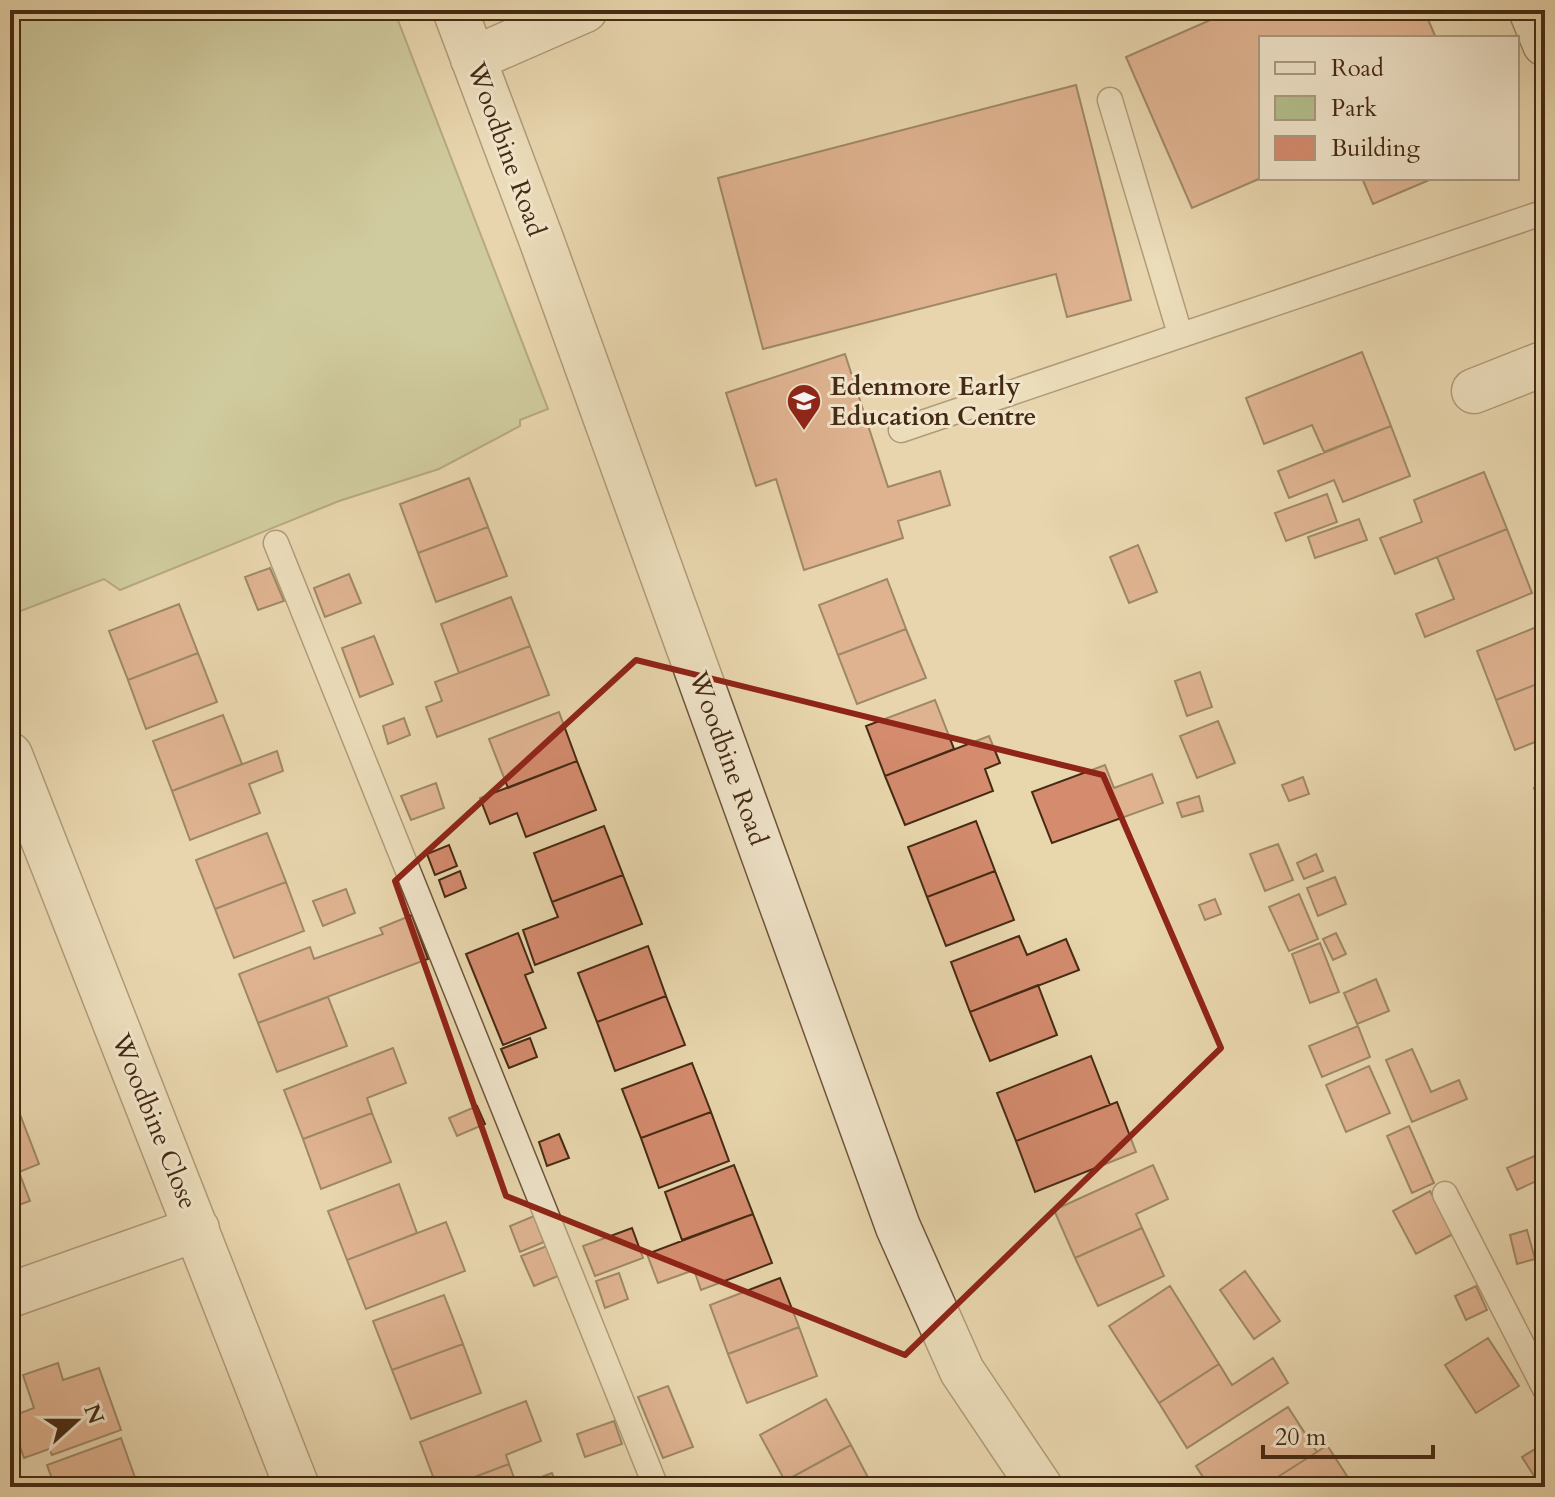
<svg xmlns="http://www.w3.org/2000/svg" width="1555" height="1497" font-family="Cardo,serif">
	<rect width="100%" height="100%" fill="#e8d6ad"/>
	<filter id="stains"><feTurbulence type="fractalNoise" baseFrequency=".0025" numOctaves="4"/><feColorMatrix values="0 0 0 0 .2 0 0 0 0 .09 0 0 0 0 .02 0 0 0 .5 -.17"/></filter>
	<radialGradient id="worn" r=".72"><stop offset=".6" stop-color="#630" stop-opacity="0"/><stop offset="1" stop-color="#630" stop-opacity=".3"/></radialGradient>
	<path fill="#b3be8c" stroke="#7c7450" stroke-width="2" d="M 10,10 L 394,10 L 548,409 L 520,420 L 520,426 L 439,469 L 339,501 L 120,590 L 104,579 L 10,615 Z"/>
	<path fill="#d48b6e" stroke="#452a13" stroke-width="2" d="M 1233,10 L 1424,10 L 1436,38 L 1261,38 L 1261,178 L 1192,208 L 1126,57 Z
		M 1076,85 L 1131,300 L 1067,317 L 1056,274 L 763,349 L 718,178 Z
		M 1362,178 L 1434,178 L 1373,204 Z
		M 1362,352 L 1391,426 L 1324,452 L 1312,425 L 1264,444 L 1246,398 Z
		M 845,354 L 888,487 L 940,471 L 950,505 L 898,521 L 903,538 L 804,570 L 776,479 L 756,486 L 726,393 Z
		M 1391,426 L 1410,476 L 1343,502 L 1334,480 L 1289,498 L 1278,471 Z
		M 1484,472 L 1507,529 L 1395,574 L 1380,538 L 1422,522 L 1414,500 Z
		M 469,478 L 488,527 L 418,553 L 400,504 Z
		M 1327,494 L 1337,522 L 1286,541 L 1275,513 Z
		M 1359,519 L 1367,540 L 1315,558 L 1308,537 Z
		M 488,527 L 507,576 L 436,602 L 418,553 Z
		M 1507,529 L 1532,593 L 1425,637 L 1416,614 L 1454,599 L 1437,557 Z
		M 1138,545 L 1157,592 L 1129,603 L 1110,557 Z
		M 270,568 L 284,601 L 258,610 L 245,577 Z
		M 349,574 L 361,603 L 325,617 L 314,588 Z
		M 887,579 L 906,629 L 838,655 L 819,605 Z
		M 511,597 L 530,646 L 459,673 L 441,624 Z
		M 179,604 L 198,653 L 128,680 L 109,631 Z
		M 1544,624 L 1545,681 L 1496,700 L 1477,651 Z
		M 906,629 L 926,678 L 857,704 L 838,655 Z
		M 374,636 L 393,684 L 360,697 L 342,648 Z
		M 530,646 L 549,695 L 437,737 L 426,707 L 442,701 L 435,682 Z
		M 198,653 L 217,702 L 146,729 L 128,680 Z
		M 1200,672 L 1212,707 L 1187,716 L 1175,681 Z
		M 1545,681 L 1545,738 L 1515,750 L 1496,700 Z
		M 935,700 L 954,749 L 885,776 L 866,726 Z
		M 559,712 L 577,761 L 508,788 L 489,739 Z
		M 223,715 L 242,764 L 172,791 L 153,741 Z
		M 404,718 L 410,735 L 388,744 L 383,726 Z
		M 1218,721 L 1235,763 L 1197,778 L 1180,736 Z
		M 989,736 L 1000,763 L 985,769 L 993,791 L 905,825 L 885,776 Z
		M 277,751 L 283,771 L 249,784 L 260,813 L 190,840 L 172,791 Z
		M 577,761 L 596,810 L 526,837 L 517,813 L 490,824 L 480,798 Z
		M 1105,765 L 1114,788 L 1152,774 L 1163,803 L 1052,843 L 1032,792 Z
		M 1303,777 L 1309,794 L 1289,801 L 1282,785 Z
		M 436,783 L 444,808 L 411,820 L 401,796 Z
		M 1545,783 L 1545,814 L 1534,788 Z
		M 1199,796 L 1203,811 L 1182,817 L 1177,803 Z
		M 976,821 L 995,871 L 927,897 L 908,847 Z
		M 604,826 L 623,875 L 552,902 L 534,853 Z
		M 267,833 L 286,882 L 215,909 L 196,860 Z
		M 1278,844 L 1293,880 L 1265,891 L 1250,854 Z
		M 449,845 L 457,866 L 435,875 L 427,854 Z
		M 1316,854 L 1323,871 L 1304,879 L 1297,863 Z
		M 460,871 L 466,888 L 445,897 L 439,880 Z
		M 995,871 L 1014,920 L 946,946 L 927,897 Z
		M 623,875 L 642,924 L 535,965 L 523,930 L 558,917 L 552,902 Z
		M 1335,877 L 1346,904 L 1318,916 L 1307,888 Z
		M 286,882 L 304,931 L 234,958 L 215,909 Z
		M 346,889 L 355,913 L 323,926 L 313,901 Z
		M 1299,894 L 1318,939 L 1289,951 L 1269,907 Z
		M 1215,899 L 1221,914 L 1205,920 L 1199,905 Z
		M 412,915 L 428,959 L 258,1023 L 239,974 L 310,947 L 314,959 L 383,934 L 380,928 Z
		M 518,933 L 533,972 L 525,975 L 546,1028 L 503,1045 L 466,954 Z
		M 1336,933 L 1346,954 L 1333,960 L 1323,939 Z
		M 1019,936 L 1027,955 L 1066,939 L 1079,970 L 970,1012 L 951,962 Z
		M 1320,943 L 1339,992 L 1310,1003 L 1292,954 Z
		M 648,946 L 666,996 L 597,1022 L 578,973 Z
		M 1376,979 L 1389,1011 L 1357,1024 L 1344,993 Z
		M 1038,985 L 1057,1035 L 990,1061 L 970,1012 Z
		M 666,996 L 685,1045 L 615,1071 L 597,1022 Z
		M 328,997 L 347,1046 L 277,1072 L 258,1023 Z
		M 1358,1026 L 1370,1057 L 1322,1077 L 1309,1046 Z
		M 530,1038 L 537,1057 L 509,1068 L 501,1049 Z
		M 393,1048 L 406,1083 L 367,1098 L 372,1113 L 303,1139 L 284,1090 Z
		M 1412,1049 L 1431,1092 L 1459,1080 L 1467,1099 L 1412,1122 L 1386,1060 Z
		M 1091,1056 L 1110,1105 L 1016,1141 L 997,1093 Z
		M 692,1063 L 711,1112 L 641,1138 L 622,1089 Z
		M 1369,1066 L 1390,1113 L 1346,1132 L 1326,1085 Z
		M 10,1089 L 21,1117 L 10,1121 Z
		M 1117,1102 L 1136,1152 L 1035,1192 L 1016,1141 Z
		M 477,1106 L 485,1124 L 457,1136 L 449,1118 Z
		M 711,1112 L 729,1161 L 659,1188 L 641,1138 Z
		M 372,1113 L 391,1162 L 321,1189 L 303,1139 Z
		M 21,1117 L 39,1164 L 19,1172 L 30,1201 L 10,1208 L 10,1121 Z
		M 1409,1126 L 1434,1183 L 1412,1193 L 1387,1136 Z
		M 559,1134 L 569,1158 L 547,1166 L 539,1142 Z
		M 1539,1154 L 1545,1167 L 1545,1177 L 1517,1190 L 1507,1168 Z
		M 734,1165 L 753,1214 L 682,1240 L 665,1192 Z
		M 1153,1165 L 1168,1199 L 1136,1214 L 1142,1228 L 1075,1258 L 1054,1210 Z
		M 399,1184 L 417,1233 L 347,1260 L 328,1211 Z
		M 1430,1191 L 1453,1234 L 1416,1254 L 1393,1211 Z
		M 753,1214 L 772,1263 L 701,1290 L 694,1270 L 658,1283 L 647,1254 Z
		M 534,1216 L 544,1242 L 520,1252 L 510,1226 Z
		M 446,1222 L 465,1271 L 366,1309 L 347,1260 Z
		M 632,1228 L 643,1258 L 595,1276 L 583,1246 Z
		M 1142,1228 L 1164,1276 L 1098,1306 L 1075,1258 Z
		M 1527,1230 L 1535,1259 L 1517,1264 L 1510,1235 Z
		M 547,1246 L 558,1276 L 534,1286 L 521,1256 Z
		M 1245,1271 L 1280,1321 L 1254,1339 L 1220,1290 Z
		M 619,1273 L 628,1299 L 605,1308 L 596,1281 Z
		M 780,1278 L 799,1327 L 728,1354 L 710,1305 Z
		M 1170,1286 L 1219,1364 L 1159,1403 L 1109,1326 Z
		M 1476,1286 L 1487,1310 L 1466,1320 L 1455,1296 Z
		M 444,1295 L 463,1344 L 392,1370 L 373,1321 Z
		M 799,1327 L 817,1376 L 747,1403 L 728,1354 Z
		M 1488,1338 L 1519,1386 L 1476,1413 L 1445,1365 Z
		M 463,1344 L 481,1393 L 411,1419 L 392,1370 Z
		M 1273,1358 L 1288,1383 L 1187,1448 L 1159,1403 L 1219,1364 L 1232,1385 Z
		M 58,1363 L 63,1380 L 99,1368 L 121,1430 L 52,1455 L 49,1449 L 24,1458 L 10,1417 L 34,1408 L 23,1375 Z
		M 668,1386 L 693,1447 L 663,1458 L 638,1397 Z
		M 826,1399 L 851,1445 L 785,1481 L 760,1435 Z
		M 526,1401 L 541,1441 L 506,1455 L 509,1464 L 448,1487 L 437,1487 L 420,1442 Z
		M 1288,1407 L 1317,1452 L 1262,1487 L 1209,1487 L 1196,1466 Z
		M 614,1421 L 622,1444 L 585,1457 L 577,1434 Z
		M 121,1438 L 138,1486 L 55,1487 L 47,1465 Z
		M 1545,1443 L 1545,1487 L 1541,1487 L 1522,1457 Z
		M 851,1445 L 873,1487 L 788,1487 L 785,1481 Z
		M 1327,1445 L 1354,1487 L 1262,1487 L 1317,1452 Z
		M 509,1464 L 517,1486 L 552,1473 L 557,1487 L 448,1487 Z"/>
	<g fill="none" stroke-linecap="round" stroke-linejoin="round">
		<g stroke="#6e553a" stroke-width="27">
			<path id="service" d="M 1110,100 L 1180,334
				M 901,430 L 1545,212
				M 276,543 L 656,1487
				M 1445,1194 L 1545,1389"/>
		</g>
		<g stroke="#6e553a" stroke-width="47">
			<path id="minor" d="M 455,10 L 541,239 L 898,1227 L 962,1371 L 1040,1487
				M 473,59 L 585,10
				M 1474,391 L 1545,363
				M 10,755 L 297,1487
				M 10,1295 L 197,1229"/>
		</g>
		<g stroke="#452a13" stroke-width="47">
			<path id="secondary" d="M 1531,10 L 1545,44"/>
		</g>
		<use href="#service" stroke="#f0e4ca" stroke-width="24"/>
		<use href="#minor" stroke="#f0e4ca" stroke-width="44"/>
		<use href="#secondary" stroke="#f0e4ca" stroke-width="44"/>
	</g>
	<path d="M0 0H1555V1497H0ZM 636,660 L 1103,775 L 1221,1048 L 905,1355 L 506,1196 L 395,881 Z" fill="#e8d6ad" fill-opacity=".55" fill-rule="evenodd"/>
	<path fill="none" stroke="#8f2418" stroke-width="6" stroke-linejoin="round" d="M 636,660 L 1103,775 L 1221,1048 L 905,1355 L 506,1196 L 395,881 Z"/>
	<defs>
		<g id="school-pin" transform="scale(1.8)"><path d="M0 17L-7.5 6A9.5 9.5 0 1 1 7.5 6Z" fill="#8f2418" stroke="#f0e4ca"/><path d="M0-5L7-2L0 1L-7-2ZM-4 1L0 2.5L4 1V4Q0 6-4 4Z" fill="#fff"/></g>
	</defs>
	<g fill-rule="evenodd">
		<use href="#school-pin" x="804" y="401"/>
	</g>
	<g text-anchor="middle" stroke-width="6" stroke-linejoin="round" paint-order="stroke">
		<g font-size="26" fill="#452a13" stroke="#f0e4ca">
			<text transform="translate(507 149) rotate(70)" y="9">Woodbine Road</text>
			<text transform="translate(729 758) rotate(70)" y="9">Woodbine Road</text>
			<text transform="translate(155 1121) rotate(68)" y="9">Woodbine Close</text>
		</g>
		<g font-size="26" font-weight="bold" fill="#452a13" stroke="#f0e4ca" text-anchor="start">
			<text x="830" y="395">Edenmore Early<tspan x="830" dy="30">Education Centre</tspan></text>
		</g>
	</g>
	<rect width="1555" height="1497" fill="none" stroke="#e8d6ad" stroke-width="40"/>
	<rect x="12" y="12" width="1531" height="1473" fill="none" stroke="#452a13" stroke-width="4"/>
	<rect x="20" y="20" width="1515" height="1457" fill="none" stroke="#452a13" stroke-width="2"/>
	<rect x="1259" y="36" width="260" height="144" fill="#f0e4ca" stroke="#ac9a81" stroke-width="2"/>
	<rect x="1275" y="62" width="40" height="12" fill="#f0e4ca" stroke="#ac9a81" stroke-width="2"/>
	<text x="1331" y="76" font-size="24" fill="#452a13">Road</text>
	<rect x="1275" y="96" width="40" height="24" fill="#b3be8c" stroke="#ac9a81" stroke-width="2"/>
	<text x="1331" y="116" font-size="24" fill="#452a13">Park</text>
	<rect x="1275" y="136" width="40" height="24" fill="#d48b6e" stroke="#ac9a81" stroke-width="2"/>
	<text x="1331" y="156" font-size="24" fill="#452a13">Building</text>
	<g transform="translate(76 1421) rotate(69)" stroke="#f0e4ca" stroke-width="6" paint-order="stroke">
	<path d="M0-6L14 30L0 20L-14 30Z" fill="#452a13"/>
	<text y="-12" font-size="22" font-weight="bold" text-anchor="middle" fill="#452a13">N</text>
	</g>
	<path d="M1263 1445v12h170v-12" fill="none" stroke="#452a13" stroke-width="4"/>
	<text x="1275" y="1445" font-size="24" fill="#452a13" stroke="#f0e4ca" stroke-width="6" paint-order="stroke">20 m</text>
	<rect width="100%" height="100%" filter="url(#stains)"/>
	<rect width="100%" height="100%" fill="url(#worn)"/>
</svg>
